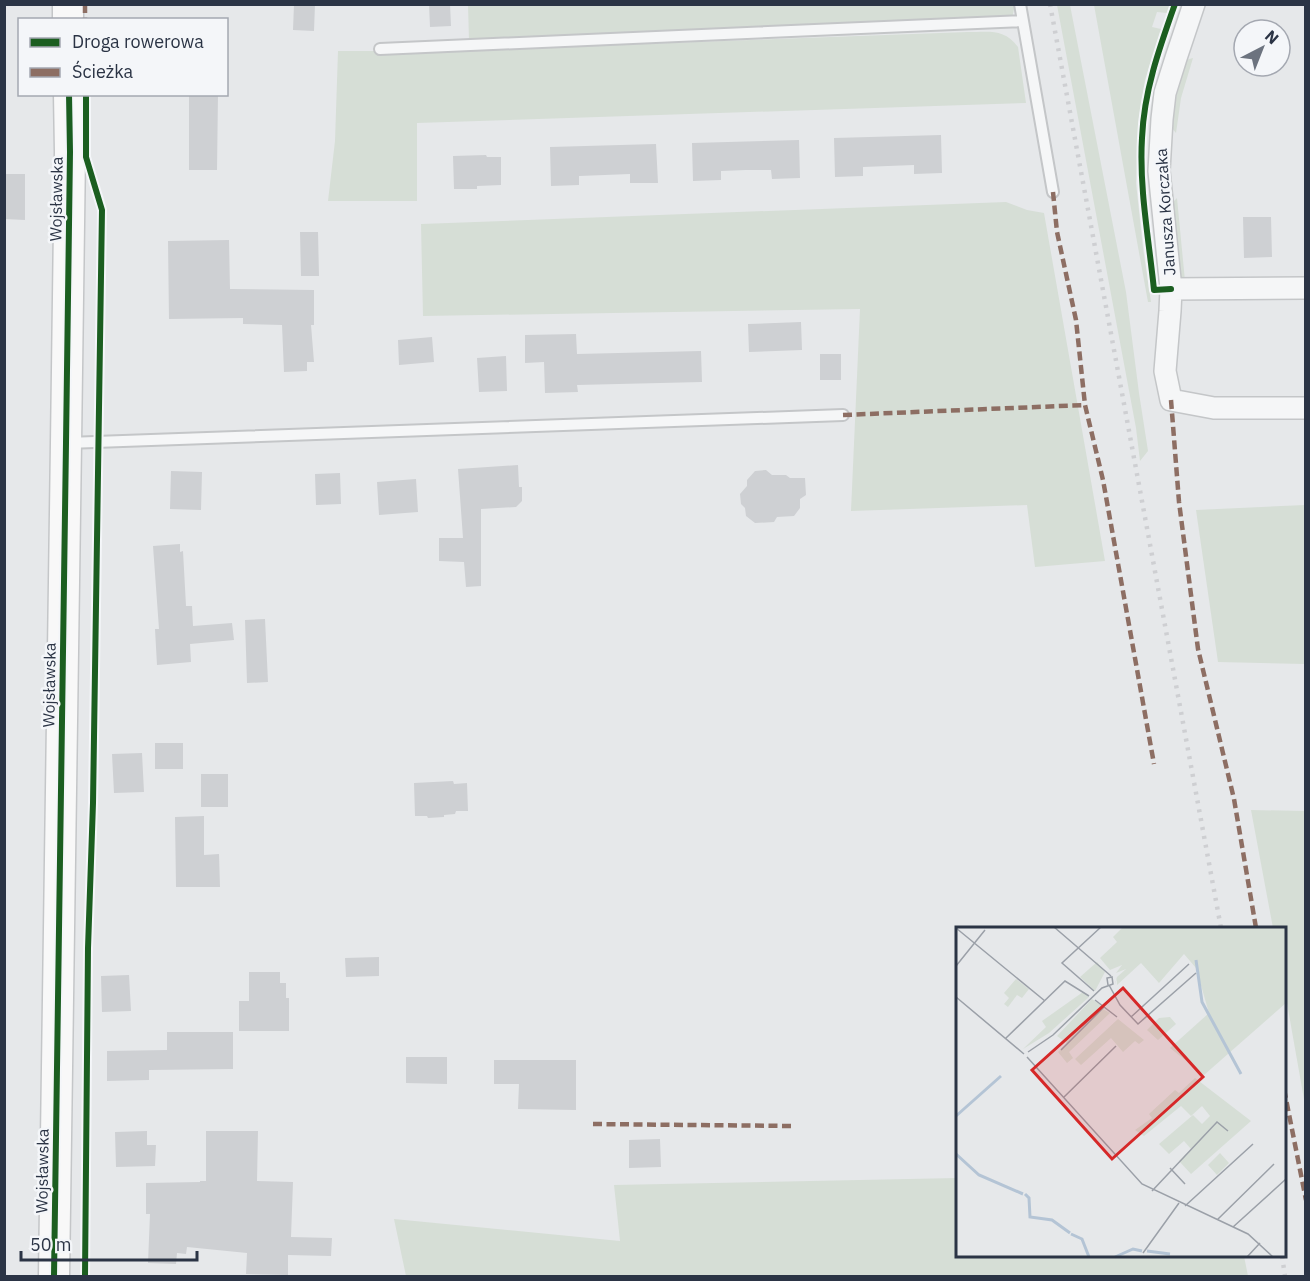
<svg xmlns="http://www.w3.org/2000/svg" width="1310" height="1281" font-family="'IBM Plex Sans',sans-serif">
	<rect width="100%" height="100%" fill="#e6e8ea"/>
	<path fill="#d6ded6" d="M 468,5 L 1015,5 L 1012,18 L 469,40 Z
		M 1057,5 L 1070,5 L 1126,292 L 1139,393 L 1148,451 L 1140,461 L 1136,428 Z
		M 1094,5 L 1170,5 L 1167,13 L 1157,12 L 1152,27 L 1161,29 L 1145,80 L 1139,117 L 1136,183 L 1143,248 L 1151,302 L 1148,302 Z
		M 968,32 C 989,32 1004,28 1018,47 L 1026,103 L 417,123 L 417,201 L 328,201 L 335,141 L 338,51 L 454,51 Z
		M 1193,58 L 1181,98 L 1176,133 L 1171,127 L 1177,93 L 1186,60 Z
		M 1177,198 L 1185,281 L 1179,275 L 1173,202 Z
		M 1006,202 L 1027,210 L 1044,213 L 1105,561 L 1035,567 L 1027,505 L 851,511 L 860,309 L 423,316 L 421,224 Z
		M 1305,505 L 1305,664 L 1218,662 L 1196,510 Z
		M 1251,810 L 1305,811 L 1305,1105 L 1285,992 L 1284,928 L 1273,928 Z
		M 957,1178 L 958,1256 L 1244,1256 L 1248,1276 L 406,1276 L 394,1219 L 620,1241 L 614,1185 Z"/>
	<path fill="#ced0d3" d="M 294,4 L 315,4 L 314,31 L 293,30 Z
		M 429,4 L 450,4 L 451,26 L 430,27 Z
		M 189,94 L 218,94 L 217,170 L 189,170 Z
		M 941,135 L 942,173 L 914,174 L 914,165 L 888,166 L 863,167 L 863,176 L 835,177 L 834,138 Z
		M 799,140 L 800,178 L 772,179 L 771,170 L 746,170 L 721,171 L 721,180 L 693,181 L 692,143 Z
		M 656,144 L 658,183 L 630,183 L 630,174 L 579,176 L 579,185 L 551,186 L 550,147 Z
		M 486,155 L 487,157 L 501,157 L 501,185 L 477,186 L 477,189 L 454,189 L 453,156 Z
		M 4,174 L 25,174 L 25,220 L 4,219 Z
		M 1243,217 L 1271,217 L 1272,257 L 1244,258 Z
		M 300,232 L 318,232 L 319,276 L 301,276 Z
		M 229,240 L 230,289 L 314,290 L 314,325 L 311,325 L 314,362 L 307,362 L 307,371 L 284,372 L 282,325 L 243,324 L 243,318 L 169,319 L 168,241 Z
		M 801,322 L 802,350 L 749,352 L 748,324 Z
		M 576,334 L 577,354 L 701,351 L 702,382 L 577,385 L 578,392 L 545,393 L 544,362 L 525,363 L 525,335 Z
		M 432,337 L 434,362 L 399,365 L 398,340 Z
		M 820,354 L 841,354 L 841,380 L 820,380 Z
		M 506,356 L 507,391 L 479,392 L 477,358 Z
		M 518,465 L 519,487 L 522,487 L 522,501 L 516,507 L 481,509 L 481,586 L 466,587 L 464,562 L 439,561 L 439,538 L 463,538 L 458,469 Z
		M 766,470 L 772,475 L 786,475 L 790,478 L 805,478 L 806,495 L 800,499 L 800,508 L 794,516 L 777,517 L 774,522 L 755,523 L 746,516 L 745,508 L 741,504 L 740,494 L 747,486 L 747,480 L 755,471 Z
		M 171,471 L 202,472 L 201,510 L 170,509 Z
		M 340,473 L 341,504 L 316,505 L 315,474 Z
		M 416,479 L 418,512 L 379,515 L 377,482 Z
		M 180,544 L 180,552 L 183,551 L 186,606 L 192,606 L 193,626 L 232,623 L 234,640 L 190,644 L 191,662 L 157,665 L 155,629 L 159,629 L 153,546 Z
		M 265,619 L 268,682 L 247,683 L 245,620 Z
		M 155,743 L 183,743 L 183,769 L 155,769 Z
		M 142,753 L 144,792 L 114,793 L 112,754 Z
		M 201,774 L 228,774 L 228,807 L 201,807 Z
		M 453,781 L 454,784 L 467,783 L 468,811 L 456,811 L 455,814 L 444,815 L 444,817 L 428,818 L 427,816 L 415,816 L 414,783 Z
		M 204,816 L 204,855 L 219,854 L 220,887 L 176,887 L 175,817 Z
		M 379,957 L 379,976 L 346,977 L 345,958 Z
		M 249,972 L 280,972 L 280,983 L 286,983 L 286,998 L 289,998 L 289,1031 L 239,1031 L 239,1001 L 249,1001 Z
		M 129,975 L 131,1011 L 102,1012 L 101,976 Z
		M 167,1032 L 233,1032 L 233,1069 L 149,1070 L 149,1080 L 107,1081 L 107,1051 L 167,1050 Z
		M 406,1057 L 447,1057 L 447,1084 L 406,1083 Z
		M 494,1060 L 576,1060 L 576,1110 L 518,1109 L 519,1084 L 494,1084 Z
		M 147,1131 L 147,1145 L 156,1145 L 155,1166 L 116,1167 L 115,1132 Z
		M 206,1131 L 258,1131 L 257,1181 L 293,1182 L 291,1237 L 332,1238 L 331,1256 L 288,1255 L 288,1275 L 246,1274 L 247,1253 L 187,1247 L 186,1254 L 177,1253 L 176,1264 L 148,1263 L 150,1214 L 146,1214 L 146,1183 L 200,1182 L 200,1181 L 206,1181 Z
		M 660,1139 L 661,1167 L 629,1168 L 629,1140 Z"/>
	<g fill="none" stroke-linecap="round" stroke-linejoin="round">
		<g stroke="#c4c6c8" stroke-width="14">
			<path id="lane" d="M 1020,4 L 1053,192
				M 380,49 L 1023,21
				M 67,443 L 843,415"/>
		</g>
		<g stroke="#c4c6c8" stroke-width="24">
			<path id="street" d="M 1194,4 L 1176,58 L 1165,93 L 1162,119 L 1159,171 L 1171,289 L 1170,311 L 1165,371 L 1171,400 L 1214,408 L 1306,408
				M 1171,289 L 1306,288"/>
		</g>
		<g stroke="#c4c6c8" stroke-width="33">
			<path id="secondary" d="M 68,20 L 68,4
				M 54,1276 L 66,443 L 70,152 L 69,94"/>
		</g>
		<use href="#lane" stroke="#f5f6f7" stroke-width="10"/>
		<use href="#street" stroke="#f5f6f7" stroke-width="21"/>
		<use href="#secondary" stroke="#f8f8f8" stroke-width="30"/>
		<path stroke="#cecfd2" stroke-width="4.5" stroke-dasharray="3 6" stroke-linecap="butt" d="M 1050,4 L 1221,928
			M 1282,1256 L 1285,1276"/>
		<path stroke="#8d6e63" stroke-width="4.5" stroke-dasharray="9 4.5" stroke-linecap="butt" d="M 85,4 L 85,20
			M 1053,192 L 1057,232 L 1076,320 L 1085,405 L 1103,480 L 1154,764
			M 1171,400 L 1179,502 L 1198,649 L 1234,799 L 1256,928
			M 843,415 L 1085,405
			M 1284,1089 L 1306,1200
			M 593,1124 L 793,1126"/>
		<g stroke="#f4f6f9" stroke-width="10">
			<path id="cycleway" d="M 1171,289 L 1154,290 C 1149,240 1139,189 1142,138 C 1144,91 1159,49 1175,4
				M 54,1276 L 66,443 L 70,152 L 69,94
				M 85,1276 L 88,948 L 93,803 L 102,210 L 86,157 L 86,94"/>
		</g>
		<use href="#cycleway" stroke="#1b5e20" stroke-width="6"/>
	</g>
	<g text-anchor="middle" stroke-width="5" stroke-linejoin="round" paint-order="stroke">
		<g font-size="16" fill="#2b3445" stroke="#f4f6f9">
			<text transform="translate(56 199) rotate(-89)" y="6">Wojsławska</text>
			<text transform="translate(1165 212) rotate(-94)" y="6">Janusza Korczaka</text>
			<text transform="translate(49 685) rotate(-89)" y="6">Wojsławska</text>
			<text transform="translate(42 1171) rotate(-89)" y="6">Wojsławska</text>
		</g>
	</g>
	<g transform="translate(956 927)">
		<rect width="330" height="330" fill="#e6e8ea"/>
		<path d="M 167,0 L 330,0 L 330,76 L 248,148 L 214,121 L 253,86 L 240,41 L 228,27 L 203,56 L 185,36 L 161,58 L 161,52 L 158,60 L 161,50 L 170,42 L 160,46 L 166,38 L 154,43 L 144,31 L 161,15 L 157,10 ZM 141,35 L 149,45 L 139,64 L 124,50 ZM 60,52 L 73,62 L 66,71 L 61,68 L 52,80 L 48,77 L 53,71 L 48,66 ZM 127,65 L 133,70 L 93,106 L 67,122 L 90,100 L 86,94 ZM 136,72 L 147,80 L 111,116 L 101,109 ZM 147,82 L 154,86 L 113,125 L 117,131 L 111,136 L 102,125 ZM 214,90 L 220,97 L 202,113 L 191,103 L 203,91 ZM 162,92 L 188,113 L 183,117 L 179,114 L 167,125 L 155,111 L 125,138 L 119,132 ZM 239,151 L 295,194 L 235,247 L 223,234 L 235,222 L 228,214 L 213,227 L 203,217 L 237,188 L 246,197 L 254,189 L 246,179 L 235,189 L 225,179 L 188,209 L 179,203 L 196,191 L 193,187 L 219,163 L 223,166 ZM 264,226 L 273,236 L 261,248 L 252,238 Z" fill="#d6ded6"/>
		<path fill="none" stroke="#b4c4d5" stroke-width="3" d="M 240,33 L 246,75 L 285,147M 0,189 L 45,149M 0,227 L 23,248 L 67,267M 69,267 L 73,271 L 74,290 L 96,293 L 114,306M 115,307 L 126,312 L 133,330M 191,324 L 214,327M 159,330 L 177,322 L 186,324"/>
		<path fill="none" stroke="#9ba0a8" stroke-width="1.5" d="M 98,0 L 155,49M 0,1 L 89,74M 0,39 L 29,3M 153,58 L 164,78 L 182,97 L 240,46M 138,64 L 106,36 L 145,0M 0,70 L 68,127M 139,73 L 161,90M 175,90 L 233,37M 50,111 L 109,54 L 133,69M 105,123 L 148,80M 72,125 L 97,108 L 146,61 L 157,57 L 156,50 L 151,51 L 152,58M 71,130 L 186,257 L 292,307 L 317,330M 108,170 L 160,119M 214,241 L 229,257M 196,264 L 261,195 L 272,204M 229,279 L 297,217M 261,293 L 318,237M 277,300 L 330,252M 187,326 L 223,276M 291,330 L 304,316"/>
		<path fill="#d62828" fill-opacity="0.15" stroke="#d62828" stroke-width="3" d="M 167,61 L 247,150 L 156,232 L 76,143 Z"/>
		<rect width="330" height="330" fill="none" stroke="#2b3445" stroke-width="3"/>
	</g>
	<rect width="1310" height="1281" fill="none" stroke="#2b3445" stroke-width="12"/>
	<rect x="18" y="18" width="210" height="78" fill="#f4f6f9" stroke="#a4a8b1" stroke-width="1.5"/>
	<rect x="30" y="38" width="30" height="9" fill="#1b5e20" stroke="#a4a8b1" stroke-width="1.5"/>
	<text x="72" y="48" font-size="18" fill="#2b3445">Droga rowerowa</text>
	<rect x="30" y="68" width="30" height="9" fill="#8d6e63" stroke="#a4a8b1" stroke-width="1.5"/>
	<text x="72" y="78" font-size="18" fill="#2b3445">Ścieżka</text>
	<g transform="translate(1262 48) rotate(42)"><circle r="28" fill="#f4f6f9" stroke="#a4a8b1" stroke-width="1.5"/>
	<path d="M0-4.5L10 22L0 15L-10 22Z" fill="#6c737f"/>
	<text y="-9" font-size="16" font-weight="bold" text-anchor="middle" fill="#2b3445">N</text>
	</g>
	<path d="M21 1251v9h176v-9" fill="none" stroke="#2b3445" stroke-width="3"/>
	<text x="30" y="1251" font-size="18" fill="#2b3445" stroke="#f4f6f9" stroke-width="4.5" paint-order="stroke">50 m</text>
</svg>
